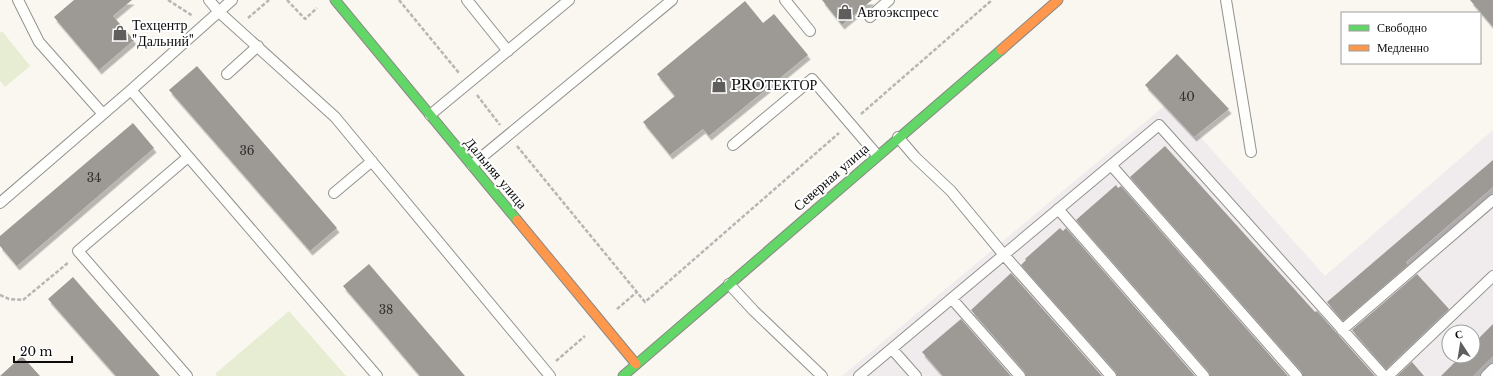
<svg xmlns="http://www.w3.org/2000/svg" width="1493" height="376" font-family="'Libre Baskerville',serif">
	<defs>
		<filter id="shadow"><feDropShadow dx="2.5" dy="4.5" stdDeviation="0" flood-color="#0004"/></filter>
	</defs>
	<rect width="100%" height="100%" fill="#faf7f0"/>
	<path fill="#f0ebed" fill-rule="evenodd" d="M 1169,102 L 1325,276 L 1493,130 L 1493,376 L 842,376 ZM 1449,332 L 1473,332 L 1473,356 L 1449,356 Z"/>
	<path fill="#e7edd2" d="M 2,31 L 30,66 L 5,87 L 0,81 L 0,33 Z
		M 289,311 L 346,376 L 217,376 L 215,374 Z"/>
	<path fill="#9d9a96" filter="url(#shadow)" d="M 74,0 L 132,0 L 113,16 L 134,40 L 99,70 L 54,17 Z
		M 822,0 L 872,0 L 842,25 Z
		M 1470,0 L 1493,0 L 1493,27 Z
		M 745,1 L 763,23 L 774,14 L 808,55 L 709,136 L 703,129 L 670,155 L 643,122 L 675,96 L 657,74 Z
		M 1177,54 L 1229,109 L 1194,137 L 1145,85 Z
		M 197,66 L 337,228 L 310,251 L 169,90 Z
		M 133,123 L 154,148 L 17,266 L 0,246 L 0,236 Z
		M 1165,146 L 1315,312 L 1317,311 L 1375,376 L 1303,376 L 1302,372 L 1130,177 Z
		M 1493,160 L 1493,187 L 1406,262 L 1408,265 L 1343,321 L 1327,302 Z
		M 1116,185 L 1118,188 L 1121,186 L 1288,376 L 1210,376 L 1209,372 L 1076,220 Z
		M 1060,228 L 1063,231 L 1066,228 L 1195,376 L 1117,376 L 1116,372 L 1021,265 L 1026,260 L 1025,259 Z
		M 369,264 L 465,376 L 420,376 L 375,323 L 343,286 Z
		M 1011,273 L 1102,376 L 1026,376 L 1025,372 L 971,310 Z
		M 1417,274 L 1449,309 L 1386,369 L 1352,330 Z
		M 73,277 L 86,292 L 160,376 L 116,376 L 48,299 Z
		M 961,319 L 1011,376 L 943,376 L 922,352 Z
		M 1493,324 L 1493,356 L 1473,376 L 1441,376 L 1461,356 L 1473,356 L 1473,344 Z
		M 22,356 L 40,376 L 0,376 Z
		M 1412,362 L 1424,376 L 1397,376 Z"/>
	<g fill="none" stroke-linecap="round" stroke-linejoin="round">
		<g stroke="#93928f" stroke-width="12">
			<path id="lane" d="M 18,0 L 39,42 L 103,114
				M 209,0 L 219,12 L 335,117 L 550,376
				M 467,0 L 508,51
				M 785,0 L 810,31
				M 1226,0 L 1251,152
				M 870,17 L 889,0
				M 227,74 L 258,46
				M 131,90 L 377,376
				M 430,115 L 569,0
				M 898,137 L 915,157 L 951,191 L 1004,255 L 1111,376
				M 733,145 L 812,79 L 877,155
				M 472,165 L 672,0
				M 1111,165 L 1297,376
				M 334,193 L 372,161
				M 0,203 L 131,90 L 232,0
				M 1058,209 L 1204,376
				M 729,284 L 754,311 L 822,376
				M 952,299 L 1020,376
				M 1342,330 L 1493,200
				M 892,349 L 916,376
				M 187,376 L 78,251 L 188,157
				M 859,376 L 1159,125 L 1384,376
				M 1388,376 L 1493,276
				M 1486,376 L 1493,369"/>
		</g>
		<g stroke="#8a8885" stroke-width="11">
			<path id="fast" d="M 335,0 L 517,220
				M 623,376 L 1001,50"/>
		</g>
		<g stroke="#8a8885" stroke-width="11">
			<path id="slow" d="M 1001,50 L 1058,0
				M 517,220 L 636,364"/>
		</g>
		<path stroke="#b7b6b5" stroke-width="2.5" stroke-dasharray="4 2" stroke-linecap="butt" d="M 168,0 L 193,16
			M 287,0 L 305,19 L 317,8
			M 399,0 L 459,73
			M 248,18 L 269,0
			M 477,95 L 500,125
			M 861,114 L 992,0
			M 517,146 L 645,302 L 839,133
			M 0,295 L 9,299 L 23,300 L 69,262
			M 617,309 L 637,292
			M 556,361 L 585,336"/>
		<use href="#lane" stroke="#fefefd" stroke-width="10"/>
		<use href="#fast" stroke="#63d668" stroke-width="9"/>
		<use href="#slow" stroke="#ff974d" stroke-width="9"/>
	</g>
	<defs>
		<g id="shop-bare" transform="scale(1.2)"><path d="M-5-2.5h2.3a2.7 3.5 0 0 1 5.4 0H5L5.5 6h-11ZM-1.5-2.5h3a1.5 2.3 0 0 0-3 0Z" fill="#5f5e5c" stroke="#fff" stroke-width="2.5" paint-order="stroke"/></g>
	</defs>
	<g fill-rule="evenodd">
		<use href="#shop-bare" x="845" y="12"/>
		<use href="#shop-bare" x="120" y="33"/>
		<use href="#shop-bare" x="719" y="85"/>
	</g>
	<g text-anchor="middle" stroke-width="4" stroke-linejoin="round" paint-order="stroke">
		<g font-size="12" fill="#30302e">
			<text x="1187" y="101">40</text>
			<text x="247" y="155">36</text>
			<text x="94" y="182">34</text>
			<text x="386" y="314">38</text>
		</g>
		<g font-size="14" fill="#0c0c0c" stroke="#fff" text-anchor="start">
			<text x="857" y="17">Автоэкспресс</text>
			<text x="132" y="30">Техцентр<tspan x="132" dy="16">"Дальний"</tspan></text>
			<text x="731" y="90">PROТЕКТОР</text>
		</g>
		<g font-size="14" fill="#0c0c0c" stroke="#fff">
			<text transform="translate(496 173) rotate(50)" y="5">Дальняя улица</text>
			<text transform="translate(831 177) rotate(-41)" y="5">Северная улица</text>
		</g>
	</g>
	<rect x="1341" y="12" width="140" height="52" fill="#ffffff" stroke="#9e9e9e"/>
	<rect x="1349" y="25" width="20" height="6" fill="#63d668" stroke="#9e9e9e"/>
	<text x="1377" y="32" font-size="12" fill="#0c0c0c">Свободно</text>
	<rect x="1349" y="45" width="20" height="6" fill="#ff974d" stroke="#9e9e9e"/>
	<text x="1377" y="52" font-size="12" fill="#0c0c0c">Медленно</text>
	<g transform="translate(1461 344) rotate(348)"><circle r="19" fill="#ffffff" stroke="#9e9e9e"/>
	<path d="M0-3L7 15L0 10L-7 15Z" fill="#5f5e5c"/>
	<text y="-6" font-size="11" font-weight="bold" text-anchor="middle" fill="#0c0c0c">С</text>
	</g>
	<path d="M14 356v6h58v-6" fill="none" stroke="#0c0c0c" stroke-width="2"/>
	<text x="20" y="356" font-size="12" fill="#0c0c0c" stroke="#ffffff" stroke-width="3" paint-order="stroke">20 m</text>
</svg>
